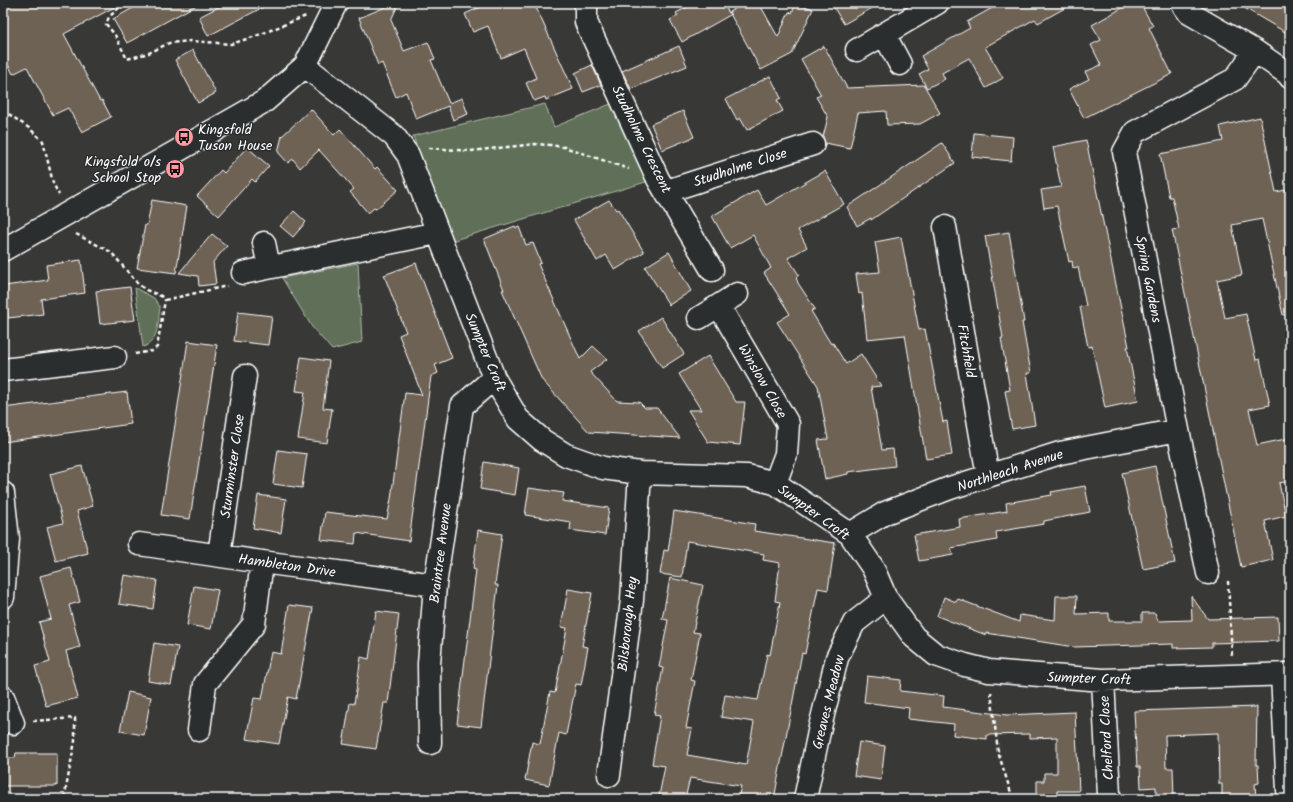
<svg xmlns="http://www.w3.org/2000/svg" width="1293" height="802" font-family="Kalam,sans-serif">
	<rect width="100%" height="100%" fill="#383836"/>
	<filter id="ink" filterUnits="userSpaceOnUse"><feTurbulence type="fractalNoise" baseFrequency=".025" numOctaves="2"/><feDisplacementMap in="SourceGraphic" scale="8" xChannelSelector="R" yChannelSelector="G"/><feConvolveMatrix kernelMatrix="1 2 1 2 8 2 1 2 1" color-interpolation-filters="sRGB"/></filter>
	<g filter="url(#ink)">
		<path fill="#617058" stroke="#b0b8ac" d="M 613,103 L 649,181 L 451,241 L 413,136 L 545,104 L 554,127 Z
			M 358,263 L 362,342 L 332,350 L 312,327 L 282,278 Z
			M 135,288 L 154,298 L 160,307 C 158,321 159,342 143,347 Z"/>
		<path fill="#6e6254" stroke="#fff" d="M 3,3 L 122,3 L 64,34 L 100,101 L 102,100 L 111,117 L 82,132 L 68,108 L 53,115 L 27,67 L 13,74 L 3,55 Z
			M 142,3 L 200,3 L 127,43 L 113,19 Z
			M 226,3 L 271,3 L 208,36 L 199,17 Z
			M 395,3 L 399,3 L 391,20 L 404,51 L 428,42 L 435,59 L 431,60 L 449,103 L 462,98 L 468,114 L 453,120 L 448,106 L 416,119 L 406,92 L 396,97 L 382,63 L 378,65 L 359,18 Z
			M 489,3 L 534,3 L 573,89 L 546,100 L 545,97 L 534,101 L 526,83 L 536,78 L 524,48 L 501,58 L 488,26 L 473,32 L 465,14 Z
			M 695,3 L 723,3 L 730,15 L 682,42 L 670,20 L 678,16 L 676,13 Z
			M 745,3 L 759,3 L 778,37 L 789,12 L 792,13 L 796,3 L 813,9 L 792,54 L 761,70 L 729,12 Z
			M 831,3 L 881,3 L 844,24 Z
			M 1001,3 L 1074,3 L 1038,23 L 1035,19 L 985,47 L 1003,78 L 986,88 L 969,58 L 942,73 L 945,79 L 927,88 L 919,74 L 928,69 L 921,56 L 970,28 L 967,22 Z
			M 1131,3 L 1140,3 L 1153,26 L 1149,28 L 1172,74 L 1084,118 L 1069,89 L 1089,79 L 1085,72 L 1101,65 L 1091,45 L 1101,40 L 1092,25 Z
			M 1236,3 L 1290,3 L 1290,35 Z
			M 679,46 L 687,66 L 631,89 L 622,71 Z
			M 824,46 L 847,88 L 924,85 L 940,113 L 920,124 L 887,125 L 886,111 L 858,113 L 850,148 L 825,143 L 823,137 L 828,117 L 816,97 L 821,95 L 801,59 Z
			M 193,50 L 216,93 L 198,103 L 175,60 Z
			M 592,65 L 601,85 L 583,92 L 575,73 Z
			M 770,76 L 781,98 L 777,100 L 783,111 L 747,130 L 740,118 L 737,120 L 726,99 Z
			M 311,109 L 334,135 L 340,129 L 375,169 L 377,167 L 398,190 L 376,209 L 374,208 L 368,213 L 350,192 L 354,189 L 319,150 L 300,168 L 293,159 L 288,163 L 278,152 L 282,136 Z
			M 683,111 L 694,137 L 662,150 L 651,124 Z
			M 1260,117 L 1276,192 L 1290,189 L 1290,315 L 1283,315 L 1262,219 L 1232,225 L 1242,275 L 1217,280 L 1225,318 L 1246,314 L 1256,360 L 1260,359 L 1270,405 L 1249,409 L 1257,445 L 1290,438 L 1290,481 L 1279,483 L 1286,516 L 1265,521 L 1273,560 L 1241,567 L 1172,230 L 1179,229 L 1172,197 L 1169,197 L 1160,154 L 1223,141 L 1220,126 Z
			M 974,133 L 1013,137 L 1011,161 L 972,157 Z
			M 1086,140 L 1129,347 L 1127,347 L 1138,401 L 1105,408 L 1092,346 L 1088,347 L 1080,307 L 1086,306 L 1078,267 L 1073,268 L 1072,261 L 1069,262 L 1057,206 L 1044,208 L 1041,190 L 1061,187 L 1053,147 Z
			M 942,143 L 955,163 L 871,220 L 871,218 L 857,226 L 847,207 Z
			M 247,147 L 269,166 L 255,182 L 252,179 L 219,216 L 197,196 L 221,170 L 224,173 Z
			M 825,171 L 844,204 L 798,230 L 807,247 L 788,258 L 799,275 L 796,277 L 798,283 L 815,309 L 811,311 L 831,344 L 833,343 L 846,364 L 861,354 L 881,386 L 871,387 L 882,450 L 893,449 L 895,466 L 848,472 L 848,474 L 825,479 L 818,440 L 828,439 L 818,386 L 777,322 L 790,314 L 764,273 L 771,268 L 753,235 L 730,248 L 712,216 L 757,190 L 766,205 Z
			M 152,200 L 187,206 L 176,273 L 137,268 L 145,225 L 147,225 Z
			M 609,200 L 616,210 L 618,209 L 644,252 L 615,270 L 606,255 L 597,261 L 574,220 Z
			M 294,211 L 306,222 L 293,237 L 280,226 Z
			M 515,226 L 516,228 L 519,227 L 526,245 L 533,243 L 541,263 L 538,264 L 580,359 L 593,346 L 607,359 L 590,372 L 617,401 L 639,402 L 645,408 L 657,408 L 680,438 L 589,432 L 542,380 L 502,290 L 504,290 L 484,239 Z
			M 1009,232 L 1024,322 L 1022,322 L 1031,373 L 1027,373 L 1035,425 L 1012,429 L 1005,391 L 1010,390 L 1001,338 L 1003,338 L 985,236 Z
			M 212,234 L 227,246 L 213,262 L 216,284 L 199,286 L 198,276 L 179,273 Z
			M 901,237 L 919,330 L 925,329 L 943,422 L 947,421 L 952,455 L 926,459 L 905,335 L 867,339 L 862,293 L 859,294 L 856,274 L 880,272 L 875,242 Z
			M 669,252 L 691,291 L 669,305 L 645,267 Z
			M 81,260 L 85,293 L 41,299 L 43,314 L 8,318 L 4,286 L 48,280 L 46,265 Z
			M 416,263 L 452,358 L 435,365 L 438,373 L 431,376 L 409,541 L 356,533 L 355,544 L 321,540 L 325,512 L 387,519 L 391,499 L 405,393 L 422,395 L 399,335 L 406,332 L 384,275 Z
			M 130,287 L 135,320 L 100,324 L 96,291 Z
			M 238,312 L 272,316 L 268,345 L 234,341 Z
			M 661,317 L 684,354 L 662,368 L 639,331 Z
			M 188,341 L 217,345 L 190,519 L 161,515 Z
			M 708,356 L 736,402 L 745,402 L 740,445 L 708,442 L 688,410 L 701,410 L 679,374 Z
			M 301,357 L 329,361 L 323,408 L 332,409 L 327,443 L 298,439 L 305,392 L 296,391 Z
			M 127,392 L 131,424 L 3,442 L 3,408 Z
			M 278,450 L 307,454 L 302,488 L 273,484 Z
			M 484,462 L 519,468 L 515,495 L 480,489 Z
			M 82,466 L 93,506 L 77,511 L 88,553 L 56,561 L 47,527 L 63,523 L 50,474 Z
			M 1155,466 L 1175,563 L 1143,569 L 1122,473 Z
			M 1085,486 L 1090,512 L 1044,521 L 1044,524 L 996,532 L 997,540 L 951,548 L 953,555 L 919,561 L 914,535 L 960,527 L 959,519 L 1007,511 L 1006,503 L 1052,495 L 1051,492 Z
			M 529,488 L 564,493 L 562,501 L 609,508 L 605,535 L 570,530 L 571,522 L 525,515 Z
			M 258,495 L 286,499 L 281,533 L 253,528 Z
			M 674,511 L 755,524 L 754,531 L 835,543 L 828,590 L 818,588 L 805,654 L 802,653 L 774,799 L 738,799 L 741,786 L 690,778 L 685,799 L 659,796 L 665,766 L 652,764 L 660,716 L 654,715 L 663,668 L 659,667 L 668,620 L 662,619 L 670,578 L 703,585 L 693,632 L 700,633 L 691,680 L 695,681 L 686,728 L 692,729 L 687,755 L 746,765 L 754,722 L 721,717 L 725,695 L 758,700 L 767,654 L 770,655 L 780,602 L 775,601 L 780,563 L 763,560 L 764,554 L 687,541 L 682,577 L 660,574 L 664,550 L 668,551 Z
			M 478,530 L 502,534 L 495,585 L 498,585 L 481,727 L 457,724 L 476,570 L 473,569 Z
			M 71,568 L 80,602 L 69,605 L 80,647 L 66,651 L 78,698 L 46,706 L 35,666 L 50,662 L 39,622 L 51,619 L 40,576 Z
			M 124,575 L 157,580 L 153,609 L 119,604 Z
			M 194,586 L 218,590 L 211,629 L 187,625 Z
			M 568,589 L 592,593 L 582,646 L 588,647 L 581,685 L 576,684 L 566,735 L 559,733 L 549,785 L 525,780 L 532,742 L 540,744 L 550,692 L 555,693 L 567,628 L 561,627 Z
			M 1056,596 L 1077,596 L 1076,614 L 1109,613 L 1109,621 L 1142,621 L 1142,613 L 1155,613 L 1158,621 L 1192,620 L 1191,596 L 1208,619 L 1278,617 L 1279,641 L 1212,643 L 1212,647 L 1173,648 L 1173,644 L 1074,647 L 986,633 L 986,635 L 937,616 L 944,597 L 956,602 L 958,599 L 1019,622 L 1020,615 L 1055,620 Z
			M 289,605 L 313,608 L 296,699 L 288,697 L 279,744 L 246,739 L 254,698 L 262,699 L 271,652 L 281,654 Z
			M 376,611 L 399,614 L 388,703 L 384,703 L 376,749 L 343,744 L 350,703 L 354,704 L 361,657 L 369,659 Z
			M 154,643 L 178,647 L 171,685 L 148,681 Z
			M 867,676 L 901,680 L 900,691 L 944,696 L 943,707 L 1007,715 L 1075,712 L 1079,791 L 1057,791 L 1057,799 L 1037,799 L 1037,781 L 1044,781 L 1044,773 L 1057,773 L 1057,737 L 1030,738 L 1030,734 L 987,735 L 987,739 L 953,735 L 954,724 L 908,719 L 909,708 L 864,702 Z
			M 128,692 L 151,697 L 144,735 L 120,731 Z
			M 1257,707 L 1256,765 L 1258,765 L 1259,783 L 1255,784 L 1256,799 L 1222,799 L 1222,784 L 1219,784 L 1218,733 L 1165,735 L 1166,768 L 1173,768 L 1174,799 L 1156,799 L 1156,787 L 1141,788 L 1140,767 L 1137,767 L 1134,711 Z
			M 859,742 L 885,746 L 881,780 L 854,776 Z
			M 16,753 L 57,753 L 57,786 L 3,786 L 3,758 L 15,758 Z"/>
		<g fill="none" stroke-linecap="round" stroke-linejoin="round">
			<g stroke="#fff" stroke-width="25">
				<path id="minor" d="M 586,3 L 586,22 L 658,179 L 712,270
					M 1182,3 L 1189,13 L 1255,51 L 1288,74 L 1290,77
					M 884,34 L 900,64
					M 857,50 L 937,3
					M 305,66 L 394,136 L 408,155 L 494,378 L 518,419 L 542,440 L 566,455 L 603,468 L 640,473 L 747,476 L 775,483 L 850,534 L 873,568 L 886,598 L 914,637 L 936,655 L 965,665 L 989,671 L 1103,680 L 1290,674
					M 667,191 L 813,144
					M 945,227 L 988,476
					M 264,243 L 269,267
					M 3,250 L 265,101 L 305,66 L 336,3
					M 243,273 L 437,233
					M 719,306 L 788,424 L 786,454 L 775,483
					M 699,318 L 737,294
					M 3,370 L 115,357
					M 3,493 L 8,539 L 3,597
					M 850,534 L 885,513 L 950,488 L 1060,453 L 1178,430
					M 139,544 L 262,562 L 435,585
					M 219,555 L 245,376
					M 1208,573 L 1178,430 L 1124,152 L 1135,132 L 1235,79 L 1255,51
					M 1282,675 L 1288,790
					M 1103,680 L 1109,795
					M 3,697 L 13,723
					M 199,730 L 205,684 L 254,624 L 262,562
					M 430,743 L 429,664 L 435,585 L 462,406 L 494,378
					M 609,775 L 632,600 L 640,473
					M 805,799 L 820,727 L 837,658 L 854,623 L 886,598"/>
			</g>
			<path stroke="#fff" stroke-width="2.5" stroke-dasharray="4 3" stroke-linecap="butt" d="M 124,3 L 109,17 L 106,24 L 115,35 L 127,59 L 149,53 L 169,43 L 191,41 L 231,44 L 256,36 L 306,16
				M 3,110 L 29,128 L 43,141 L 53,183 L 59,195
				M 429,148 L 470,151 L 535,144 L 550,145 L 564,147 L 629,169
				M 76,234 L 111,252 L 138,284 L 146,290 L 161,296 L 165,300
				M 165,300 L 227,286
				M 135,354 L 152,351 L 157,347 L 165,300
				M 1228,581 L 1232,656
				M 991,692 L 998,752 L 1013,799
				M 33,721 L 75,718 L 75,741 L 64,799"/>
			<use href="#minor" stroke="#2a2d2e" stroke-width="22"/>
		</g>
	</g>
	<defs>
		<g id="bus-disc" transform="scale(1)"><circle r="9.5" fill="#ff9aa2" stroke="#2a2d2e"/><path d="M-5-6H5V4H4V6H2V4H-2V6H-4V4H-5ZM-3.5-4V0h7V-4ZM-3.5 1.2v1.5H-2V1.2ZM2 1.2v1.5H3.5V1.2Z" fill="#111"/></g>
	</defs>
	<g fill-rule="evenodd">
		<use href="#bus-disc" x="184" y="137"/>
		<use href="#bus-disc" x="175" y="169"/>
	</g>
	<g text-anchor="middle" stroke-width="3" stroke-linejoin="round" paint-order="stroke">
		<g font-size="14" fill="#fff" stroke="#2a2d2e" text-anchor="start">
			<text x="198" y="134">Kingsfold<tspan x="198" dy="16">Tuson House</tspan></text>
			<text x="161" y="166" text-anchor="end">Kingsfold o/s<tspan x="161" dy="16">School Stop</tspan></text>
		</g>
		<g font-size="14" fill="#fff" stroke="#2a2d2e">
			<text transform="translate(642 139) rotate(64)" y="5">Studholme Crescent</text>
			<text transform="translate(740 167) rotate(-18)" y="5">Studholme Close</text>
			<text transform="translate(1149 279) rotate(79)" y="5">Spring Gardens</text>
			<text transform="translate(967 351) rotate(80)" y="5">Fitchfield</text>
			<text transform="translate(486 352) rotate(67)" y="5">Sumpter Croft</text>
			<text transform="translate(763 381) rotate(60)" y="5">Winslow Close</text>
			<text transform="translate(232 466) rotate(-82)" y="5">Sturminster Close</text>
			<text transform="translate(1010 470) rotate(-18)" y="5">Northleach Avenue</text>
			<text transform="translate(814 512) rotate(36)" y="5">Sumpter Croft</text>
			<text transform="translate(440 553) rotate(-83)" y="5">Braintree Avenue</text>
			<text transform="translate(287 565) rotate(8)" y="5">Hambleton Drive</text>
			<text transform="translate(627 624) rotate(-84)" y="5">Bilsborough Hey</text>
			<text transform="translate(1089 678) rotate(2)" y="5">Sumpter Croft</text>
			<text transform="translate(828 702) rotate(-76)" y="5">Greaves Meadow</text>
			<text transform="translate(1106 738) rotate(-93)" y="5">Chelford Close</text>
		</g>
	</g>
	<rect width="1293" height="802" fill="none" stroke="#2a2d2e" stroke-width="16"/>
	<rect x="8" y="8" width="1277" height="786" fill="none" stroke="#fff" stroke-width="1.5" filter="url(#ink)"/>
</svg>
